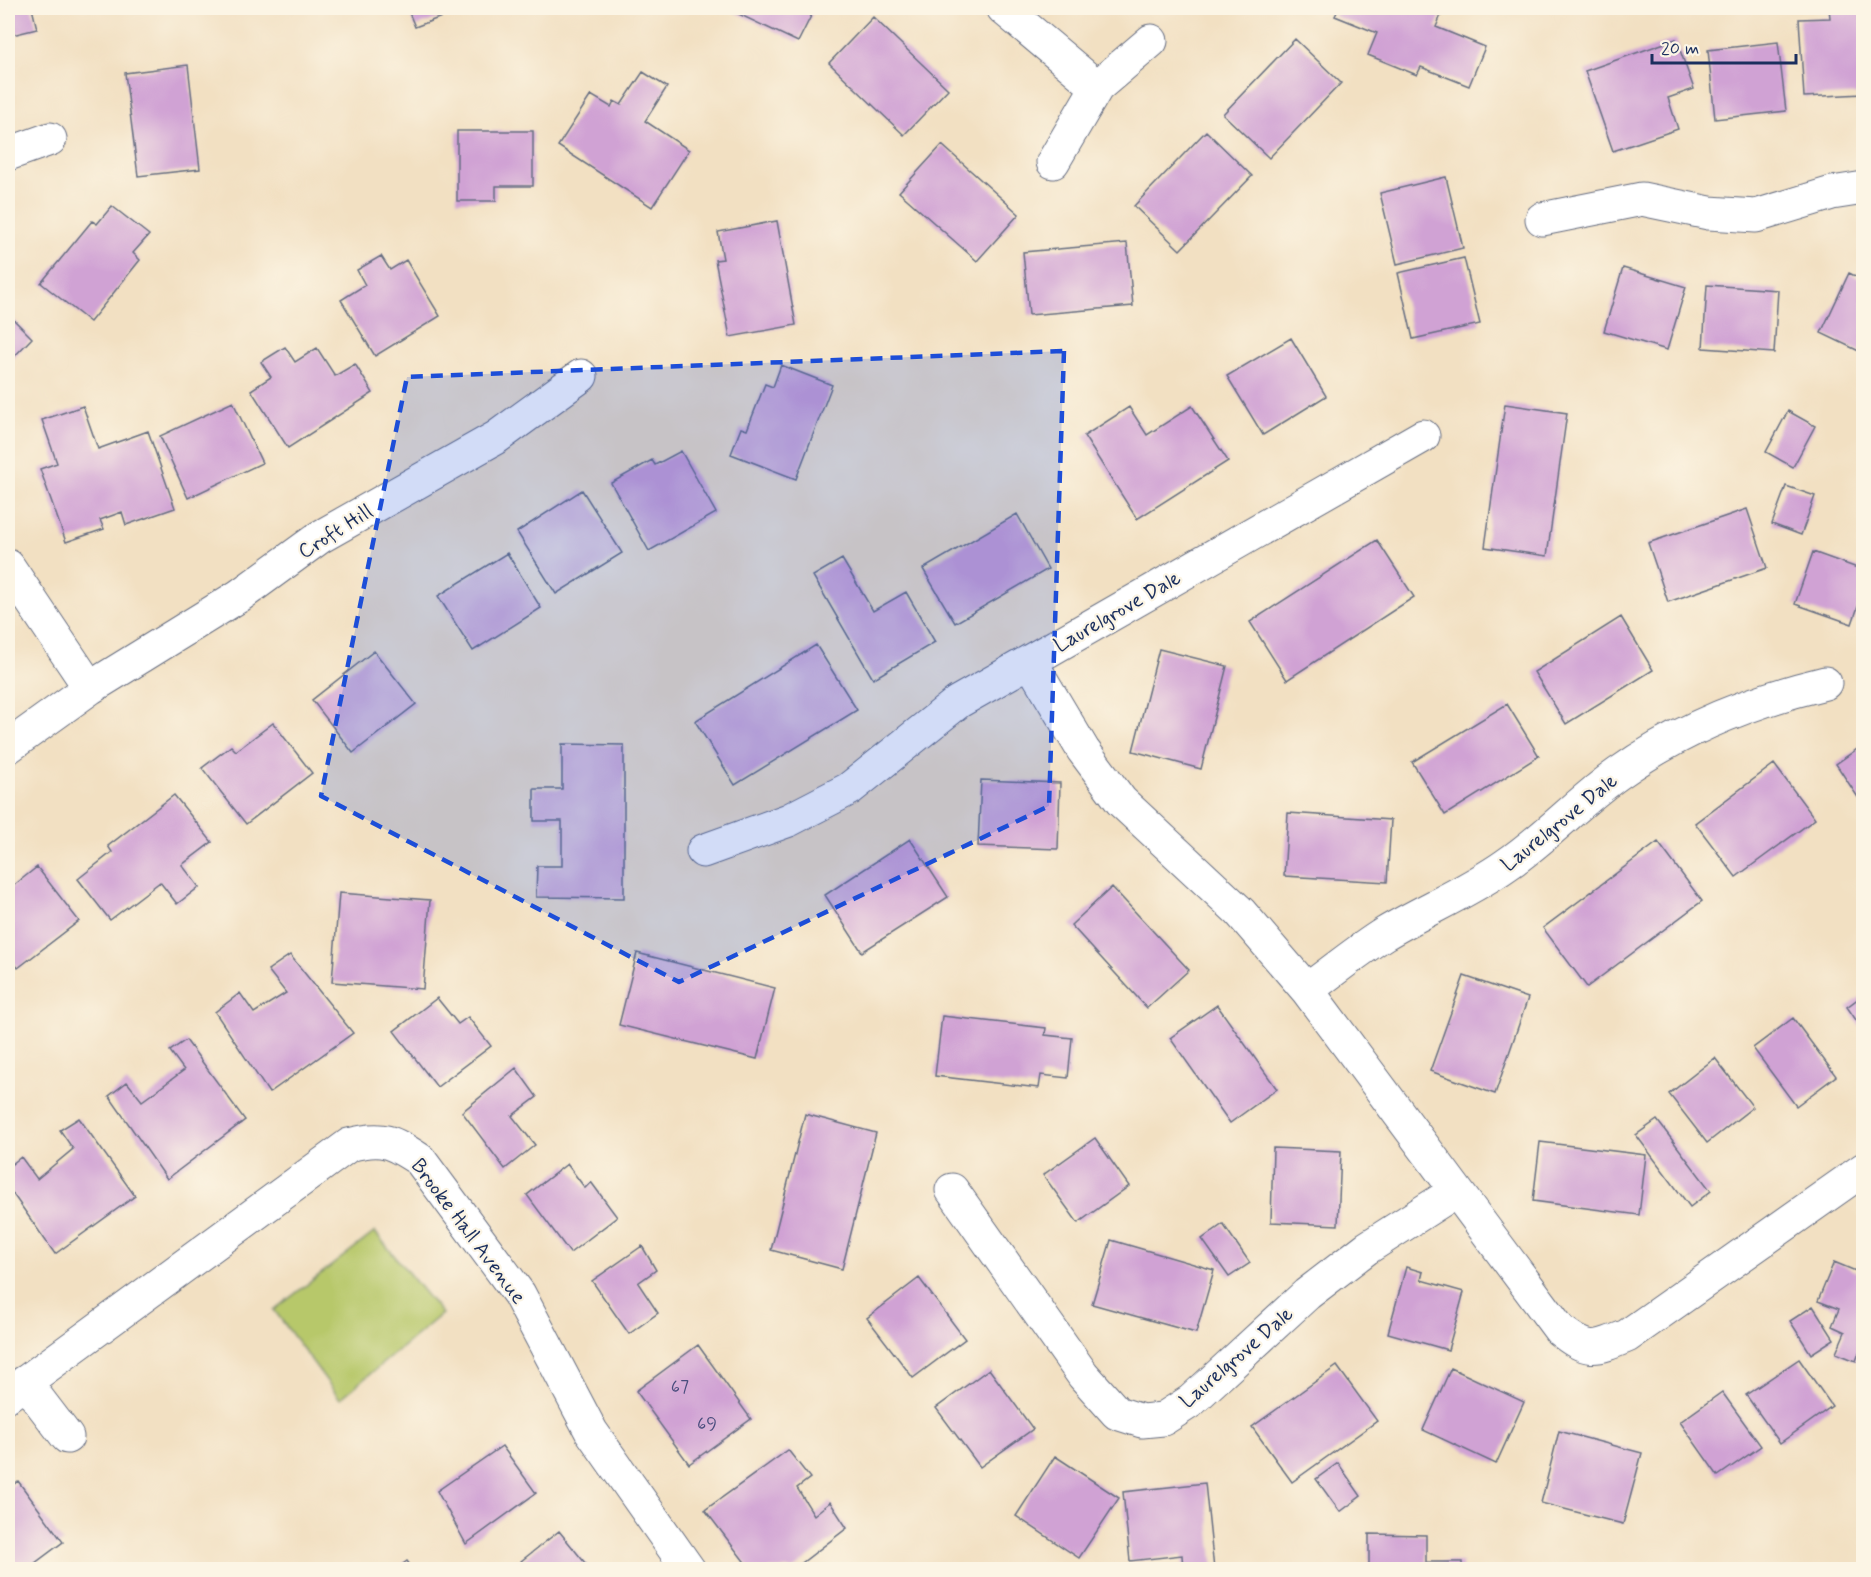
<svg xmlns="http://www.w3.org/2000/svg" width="1871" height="1577" font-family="Mynerve,sans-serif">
	<rect width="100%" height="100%" fill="#fcf5e5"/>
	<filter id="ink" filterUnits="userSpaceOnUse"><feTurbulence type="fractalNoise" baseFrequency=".0167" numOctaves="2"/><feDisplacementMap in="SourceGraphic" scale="12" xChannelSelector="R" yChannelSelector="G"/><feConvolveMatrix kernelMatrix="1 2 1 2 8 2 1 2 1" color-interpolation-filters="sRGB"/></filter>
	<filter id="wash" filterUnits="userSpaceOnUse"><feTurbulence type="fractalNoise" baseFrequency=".008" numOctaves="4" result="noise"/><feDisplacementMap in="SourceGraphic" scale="24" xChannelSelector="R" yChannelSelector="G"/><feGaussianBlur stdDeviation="1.35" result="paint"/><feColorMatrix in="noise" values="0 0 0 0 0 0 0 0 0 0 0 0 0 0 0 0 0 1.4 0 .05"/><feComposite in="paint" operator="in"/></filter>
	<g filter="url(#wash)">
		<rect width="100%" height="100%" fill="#f2e0c2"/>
		<path fill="#b7c86b" stroke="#697c64" stroke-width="1.5" d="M 375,1232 L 442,1314 L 340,1399 L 274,1310 Z"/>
		<g id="blocks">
			<path fill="#d0a2d4" d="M 8,8 L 32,8 L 37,29 L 8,36 Z
				M 407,8 L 440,8 L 444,16 L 415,27 Z
				M 726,8 L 815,8 L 798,42 Z
				M 1339,8 L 1444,8 L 1436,27 L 1485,47 L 1469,86 L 1421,67 L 1417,75 L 1368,55 L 1377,33 L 1335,16 Z
				M 1829,8 L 1863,8 L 1863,94 L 1804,97 L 1799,19 L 1830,18 Z
				M 873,17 L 948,89 L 904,135 L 829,63 Z
				M 1295,39 L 1341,83 L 1269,158 L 1223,114 Z
				M 1676,39 L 1694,89 L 1668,98 L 1678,129 L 1613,151 L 1585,71 Z
				M 1778,42 L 1786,111 L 1715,119 L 1708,50 Z
				M 188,65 L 200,169 L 138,176 L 125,73 Z
				M 643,72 L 667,87 L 645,121 L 689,150 L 652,207 L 558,146 L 591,95 L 611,107 L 614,101 L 621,105 Z
				M 457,131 L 533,131 L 533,186 L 496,186 L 496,201 L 457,201 Z
				M 1206,131 L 1252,176 L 1180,250 L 1134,206 Z
				M 942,145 L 1019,214 L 977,261 L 899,192 Z
				M 1446,177 L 1463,248 L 1397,264 L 1380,193 Z
				M 112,206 L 149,235 L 133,253 L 140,260 L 90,322 L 41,283 L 92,221 L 97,224 Z
				M 777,221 L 796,325 L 730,337 L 715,260 L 723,259 L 718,232 Z
				M 1127,243 L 1133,306 L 1029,315 L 1023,252 Z
				M 381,256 L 390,270 L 406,260 L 440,316 L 375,356 L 341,300 L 365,285 L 357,270 Z
				M 1464,258 L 1480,324 L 1413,339 L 1398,273 Z
				M 1623,268 L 1686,287 L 1667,350 L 1604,331 Z
				M 1849,273 L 1863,280 L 1863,353 L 1821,333 Z
				M 1707,285 L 1778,290 L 1774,353 L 1703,348 Z
				M 8,314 L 32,338 L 10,361 L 8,359 Z
				M 1291,338 L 1326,396 L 1263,435 L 1227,376 Z
				M 285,347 L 295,362 L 317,348 L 335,376 L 355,364 L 373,393 L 288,448 L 251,390 L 271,377 L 261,362 Z
				M 781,365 L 832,385 L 796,479 L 731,454 L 741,428 L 747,430 L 765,384 L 773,387 Z
				M 233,402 L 262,463 L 188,498 L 160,436 Z
				M 1505,404 L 1567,413 L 1547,556 L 1485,547 Z
				M 83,406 L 98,449 L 148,431 L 175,508 L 126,525 L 122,512 L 100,520 L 104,529 L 66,542 L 40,469 L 57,463 L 42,420 Z
				M 1192,406 L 1228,461 L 1137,519 L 1084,436 L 1129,407 L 1147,435 Z
				M 1788,411 L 1815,426 L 1793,467 L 1766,452 Z
				M 681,451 L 716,513 L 649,551 L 611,483 L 652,460 L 655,465 Z
				M 1786,486 L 1815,496 L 1801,535 L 1772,524 Z
				M 582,490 L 622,553 L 556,594 L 517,532 Z
				M 1747,509 L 1767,568 L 1668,602 L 1648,543 Z
				M 1017,514 L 1048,569 L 955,623 L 923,569 Z
				M 1377,540 L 1414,597 L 1287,680 L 1250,622 Z
				M 1813,552 L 1863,570 L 1863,592 L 1852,624 L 1795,604 Z
				M 507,553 L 541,608 L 473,651 L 438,596 Z
				M 842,559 L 873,611 L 906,592 L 935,642 L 873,679 L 813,576 Z
				M 1621,617 L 1653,670 L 1566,724 L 1534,672 Z
				M 816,645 L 857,710 L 735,785 L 695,721 Z
				M 1159,649 L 1227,666 L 1201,769 L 1133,751 Z
				M 374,651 L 416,704 L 353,753 L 312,700 Z
				M 1507,704 L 1539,756 L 1445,815 L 1412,762 Z
				M 273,723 L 312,773 L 246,824 L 202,768 L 231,746 L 236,751 Z
				M 562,744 L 624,745 L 624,898 L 536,897 L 537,866 L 562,866 L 562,821 L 534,821 L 534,789 L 562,789 Z
				M 1863,745 L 1863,805 L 1836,764 Z
				M 1774,764 L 1815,819 L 1736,877 L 1695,823 Z
				M 981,780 L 1060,783 L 1058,849 L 978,846 Z
				M 174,795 L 212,842 L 182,865 L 199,887 L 177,904 L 160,882 L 110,920 L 78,879 L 112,852 L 108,846 Z
				M 1288,813 L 1391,820 L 1387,882 L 1284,876 Z
				M 910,839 L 948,897 L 862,952 L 825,895 Z
				M 1658,842 L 1702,901 L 1587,987 L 1543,928 Z
				M 37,867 L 79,921 L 18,968 L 8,955 L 8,890 Z
				M 1112,887 L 1189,970 L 1147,1008 L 1071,925 Z
				M 339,893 L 430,900 L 423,989 L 332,982 Z
				M 637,953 L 775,988 L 757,1059 L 619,1025 Z
				M 290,955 L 353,1033 L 269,1093 L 215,1012 L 240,993 L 254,1013 L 286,993 L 268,970 Z
				M 1464,976 L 1528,998 L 1495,1094 L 1430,1071 Z
				M 1863,995 L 1863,1030 L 1847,1007 Z
				M 437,998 L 458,1024 L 468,1017 L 491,1046 L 437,1087 L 394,1031 Z
				M 1217,1005 L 1277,1089 L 1230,1123 L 1170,1038 Z
				M 942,1016 L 1046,1028 L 1045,1035 L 1072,1038 L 1068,1078 L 1041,1075 L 1039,1088 L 935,1076 Z
				M 1793,1018 L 1836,1076 L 1796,1106 L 1753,1048 Z
				M 186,1040 L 245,1120 L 167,1179 L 109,1096 L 127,1082 L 142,1101 L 160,1088 L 184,1070 L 170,1051 Z
				M 1715,1058 L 1753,1107 L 1707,1143 L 1669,1094 Z
				M 516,1068 L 537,1097 L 512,1116 L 535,1145 L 505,1169 L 462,1112 Z
				M 805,1114 L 876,1133 L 842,1269 L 771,1250 Z
				M 79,1118 L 135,1196 L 55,1254 L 8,1187 L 8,1167 L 21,1157 L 37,1179 L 73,1149 L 60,1130 Z
				M 1657,1120 L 1711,1191 L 1690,1207 L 1636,1135 Z
				M 1095,1138 L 1129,1186 L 1078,1223 L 1043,1175 Z
				M 1540,1142 L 1646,1155 L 1639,1215 L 1533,1201 Z
				M 1273,1148 L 1341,1151 L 1338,1225 L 1271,1222 Z
				M 567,1164 L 585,1188 L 591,1182 L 617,1217 L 570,1253 L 527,1195 Z
				M 1223,1224 L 1250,1263 L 1229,1277 L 1202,1239 Z
				M 1111,1240 L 1214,1270 L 1196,1333 L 1092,1304 Z
				M 642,1246 L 656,1270 L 638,1283 L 658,1313 L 629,1334 L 592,1281 Z
				M 1834,1262 L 1863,1274 L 1863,1342 L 1856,1361 L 1836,1353 L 1845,1332 L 1832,1326 L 1839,1309 L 1818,1301 Z
				M 1406,1267 L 1423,1272 L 1421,1280 L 1464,1292 L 1448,1350 L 1388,1333 Z
				M 919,1278 L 965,1339 L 913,1378 L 867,1318 Z
				M 1813,1306 L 1834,1339 L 1811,1354 L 1790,1321 Z
				M 698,1345 L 751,1419 L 689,1464 L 636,1391 Z
				M 1799,1359 L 1832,1406 L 1780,1443 L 1746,1395 Z
				M 1337,1366 L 1377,1421 L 1292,1482 L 1252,1427 Z
				M 1451,1368 L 1524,1402 L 1496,1464 L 1423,1430 Z
				M 989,1369 L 1033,1429 L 980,1467 L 936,1408 Z
				M 1722,1392 L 1761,1446 L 1718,1476 L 1680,1422 Z
				M 1559,1431 L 1642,1453 L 1623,1524 L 1541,1503 Z
				M 502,1446 L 536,1493 L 466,1544 L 437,1491 Z
				M 788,1450 L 810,1478 L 797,1488 L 814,1515 L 830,1502 L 847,1528 L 794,1569 L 750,1569 L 705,1510 Z
				M 1055,1456 L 1119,1498 L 1079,1558 L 1016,1516 Z
				M 1338,1463 L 1361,1496 L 1340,1512 L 1316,1479 Z
				M 18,1481 L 63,1542 L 27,1569 L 8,1569 L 8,1489 Z
				M 1205,1483 L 1214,1569 L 1183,1569 L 1182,1555 L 1130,1561 L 1123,1492 Z
				M 559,1531 L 590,1569 L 528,1569 L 521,1561 Z
				M 1369,1534 L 1426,1535 L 1426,1562 L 1462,1562 L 1462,1569 L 1369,1569 Z
				M 407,1561 L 413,1569 L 396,1569 Z"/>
		</g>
	</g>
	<g filter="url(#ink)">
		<use href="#blocks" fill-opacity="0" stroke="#666d81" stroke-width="1.5"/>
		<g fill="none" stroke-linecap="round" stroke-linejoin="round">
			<g stroke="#666d81" stroke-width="35">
				<path id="street" d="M 1003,8 L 1097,87
					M 8,154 L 50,139
					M 1053,162 L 1097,87 L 1151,41
					M 1542,219 L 1642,199 L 1709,213 L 1756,216 L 1832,193 L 1864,188
					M 8,566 L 90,688 L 8,747
					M 1030,661 L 1423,436
					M 90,688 L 239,596 L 320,537 L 497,437 L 581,376
					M 703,851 L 789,820 L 849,789 L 958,702 L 1030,661 L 1083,750 L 1121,801 L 1240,912 L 1307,990 L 1560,1330 C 1588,1352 1594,1350 1627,1336 L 1864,1169
					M 1307,990 C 1332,972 1357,951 1384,934 C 1424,910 1468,892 1506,865 C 1546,838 1579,801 1619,773 C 1682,728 1750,701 1825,683
					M 952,1190 L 1083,1375 L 1117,1413 L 1142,1421 L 1163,1419 L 1191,1401 L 1307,1294 L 1367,1248 L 1456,1191
					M 25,1382 L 67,1437
					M 8,1395 L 349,1145 C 383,1136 391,1141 420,1160 L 519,1294 L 591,1431 L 689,1570"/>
			</g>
			<use href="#street" stroke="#fff" stroke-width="33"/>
		</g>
	</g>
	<path fill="#1d4ed8" fill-opacity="0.2" stroke="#1d4ed8" stroke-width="4.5" stroke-dasharray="12 8" stroke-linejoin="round" d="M 1064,351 L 1049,806 L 679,982 L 321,796 L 407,377 Z"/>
	<g text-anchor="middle" stroke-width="4.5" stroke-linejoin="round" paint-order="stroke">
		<g font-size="18" fill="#484c7c">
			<text x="680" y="1392">67</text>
			<text x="707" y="1429">69</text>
		</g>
		<g font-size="21" fill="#1b2f5e" stroke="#fcf5e5">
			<text transform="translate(335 531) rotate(-32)" y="7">Croft Hill</text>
			<text transform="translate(1117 611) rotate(-30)" y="7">Laurelgrove Dale</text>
			<text transform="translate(1559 822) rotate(-39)" y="7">Laurelgrove Dale</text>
			<text transform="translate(469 1231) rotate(53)" y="7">Brooke Hall Avenue</text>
			<text transform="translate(1236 1357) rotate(-41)" y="7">Laurelgrove Dale</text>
		</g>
	</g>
	<rect width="1871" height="1577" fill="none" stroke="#fcf5e5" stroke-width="30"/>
	<path d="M1652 54v9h144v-9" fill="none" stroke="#1b2f5e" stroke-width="3"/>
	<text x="1661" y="54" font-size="18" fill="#1b2f5e" stroke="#fcf5e5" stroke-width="4.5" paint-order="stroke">20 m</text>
</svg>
